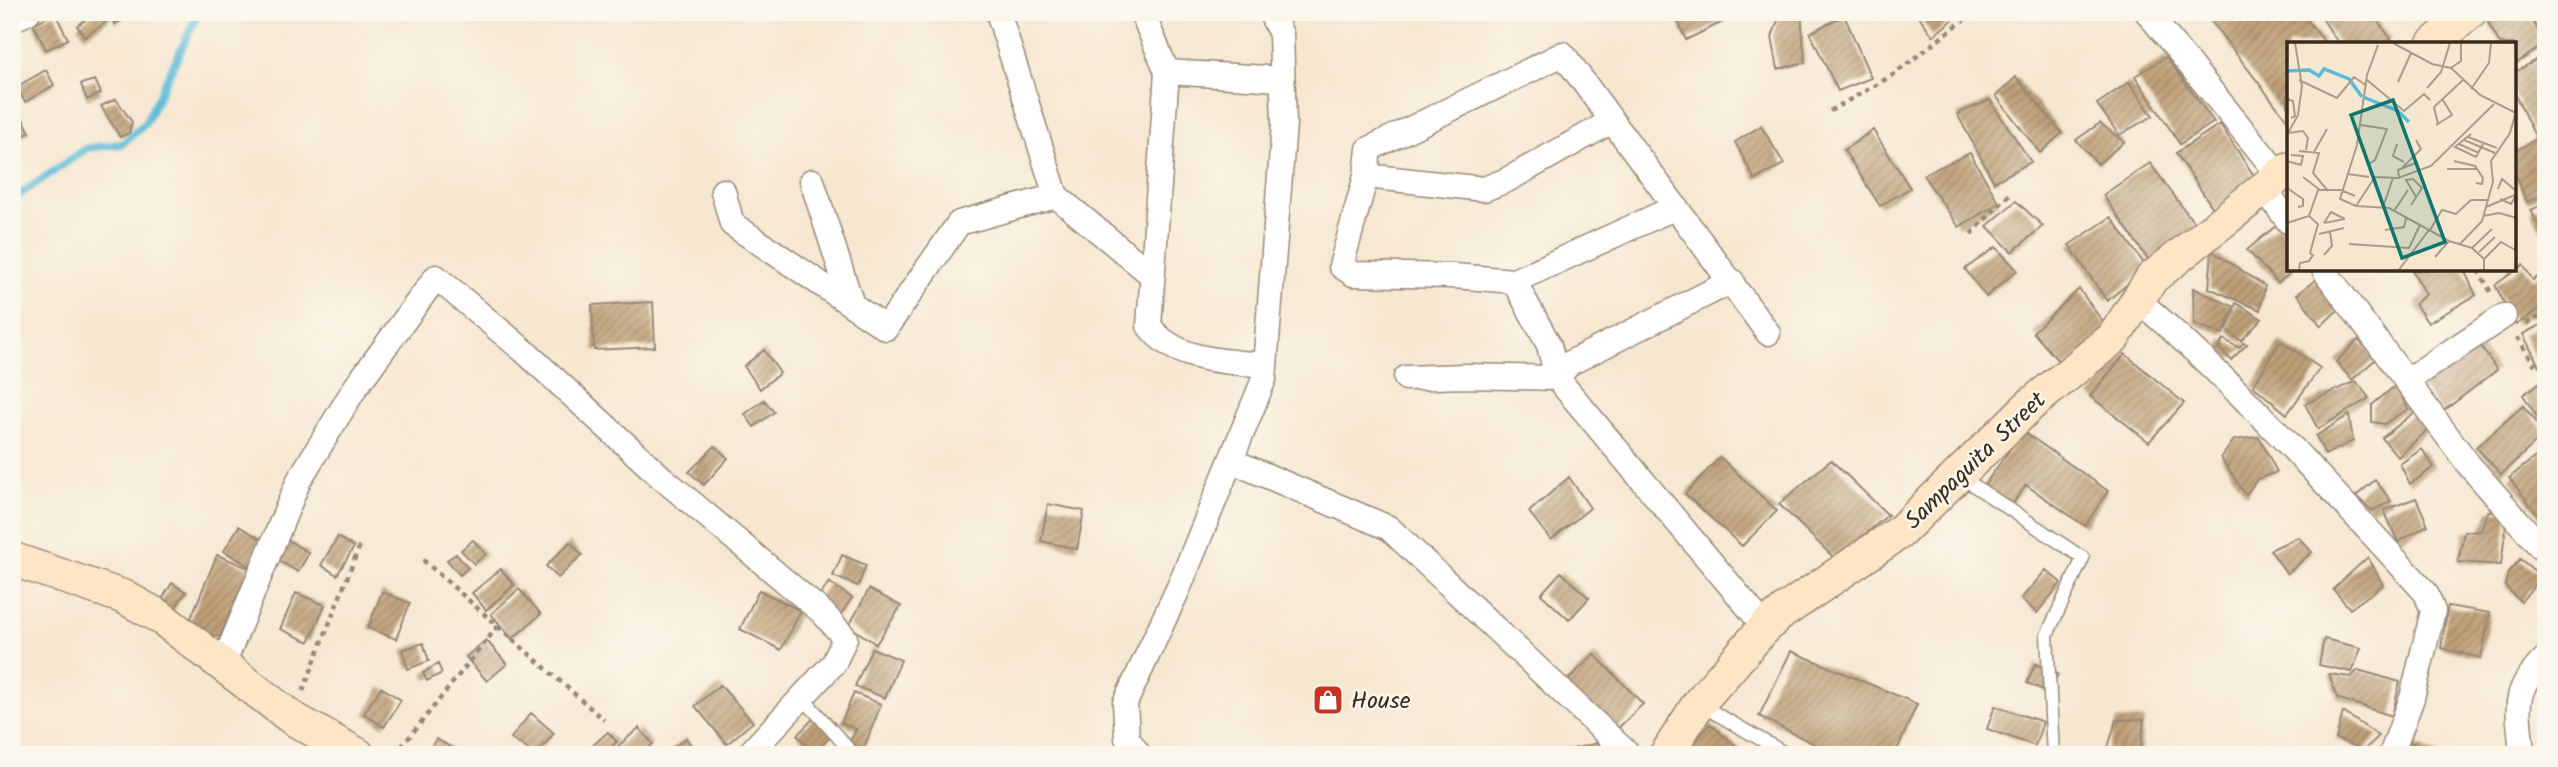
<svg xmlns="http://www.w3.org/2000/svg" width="2558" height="767" font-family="Kalam,sans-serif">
	<defs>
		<pattern id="building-hatch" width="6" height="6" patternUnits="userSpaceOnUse" patternTransform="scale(1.75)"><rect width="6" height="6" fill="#bfa078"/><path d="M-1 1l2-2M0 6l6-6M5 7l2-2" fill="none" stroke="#9c8362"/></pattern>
	</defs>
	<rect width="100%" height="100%" fill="#fbf7ec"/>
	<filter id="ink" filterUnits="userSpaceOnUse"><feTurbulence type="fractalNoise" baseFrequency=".0143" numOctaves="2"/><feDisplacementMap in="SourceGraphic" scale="14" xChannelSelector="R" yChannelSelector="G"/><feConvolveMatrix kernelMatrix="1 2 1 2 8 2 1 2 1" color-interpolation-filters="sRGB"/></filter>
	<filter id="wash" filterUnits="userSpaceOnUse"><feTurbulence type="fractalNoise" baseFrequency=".00686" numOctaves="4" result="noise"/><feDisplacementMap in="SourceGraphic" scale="28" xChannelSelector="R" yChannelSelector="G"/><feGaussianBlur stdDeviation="1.57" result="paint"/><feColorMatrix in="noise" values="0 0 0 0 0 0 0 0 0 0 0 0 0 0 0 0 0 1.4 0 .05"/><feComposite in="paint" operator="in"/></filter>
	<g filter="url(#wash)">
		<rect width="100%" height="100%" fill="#f6e7d0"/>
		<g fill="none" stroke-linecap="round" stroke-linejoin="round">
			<path stroke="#59bad7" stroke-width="8" d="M 12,200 L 87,148 L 122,144 L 145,124 L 199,12"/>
		</g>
		<g id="blocks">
			<path fill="url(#building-hatch)" d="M 96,12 L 105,12 L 110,19 L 85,37 L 77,26 Z
				M 109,12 L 125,12 L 128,16 L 115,24 Z
				M 1685,12 L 1743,12 L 1686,40 L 1676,17 Z
				M 1781,12 L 1801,12 L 1805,63 L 1778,69 L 1772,37 Z
				M 1916,12 L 1962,12 L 1933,36 Z
				M 2204,12 L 2301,12 L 2326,44 L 2288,44 L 2288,121 Z
				M 2318,12 L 2371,12 L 2391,39 L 2384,44 L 2339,44 Z
				M 2504,12 L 2527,12 L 2546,43 L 2514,65 L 2514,44 L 2500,44 L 2488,22 Z
				M 55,13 L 68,39 L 46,50 L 33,24 Z
				M 1844,15 L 1871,78 L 1838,91 L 1810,33 Z
				M 2546,54 L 2546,131 L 2535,136 L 2514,93 L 2514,73 Z
				M 2166,57 L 2214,122 L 2180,144 L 2135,76 Z
				M 46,70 L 54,85 L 25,102 L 16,87 Z
				M 2016,77 L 2062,133 L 2040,153 L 1996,96 Z
				M 95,80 L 101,93 L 87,100 L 81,84 Z
				M 2129,82 L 2153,116 L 2119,135 L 2097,104 Z
				M 116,99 L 132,122 L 129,133 L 120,137 L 101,106 Z
				M 1990,100 L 2031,162 L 1994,182 L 1957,114 Z
				M 14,104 L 30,132 L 12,142 L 12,105 Z
				M 2100,123 L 2124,142 L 2098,164 L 2076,140 Z
				M 2220,124 L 2258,182 L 2215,211 L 2176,153 Z
				M 1761,126 L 1784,164 L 1755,180 L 1735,142 Z
				M 1873,130 L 1910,188 L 1880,206 L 1844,150 Z
				M 2536,139 L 2546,157 L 2546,193 L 2527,202 L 2514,174 L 2514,152 Z
				M 1970,153 L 1999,203 L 1959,227 L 1923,175 Z
				M 2150,163 L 2197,227 L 2150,262 L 2103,195 Z
				M 2016,201 L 2043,226 L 2012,252 L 1987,226 Z
				M 2546,203 L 2546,229 L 2541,231 L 2531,210 Z
				M 2111,217 L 2147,268 L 2107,301 L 2069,245 Z
				M 2278,224 L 2288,239 L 2288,270 L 2294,270 L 2278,283 L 2247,250 Z
				M 1996,247 L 2017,270 L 1986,297 L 1965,269 Z
				M 2212,251 L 2265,286 L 2260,310 L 2209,288 Z
				M 2523,265 L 2533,280 L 2546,271 L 2546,304 L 2516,325 L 2495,285 Z
				M 2412,270 L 2464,270 L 2476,295 L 2428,323 L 2415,304 L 2426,294 Z
				M 2318,278 L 2343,305 L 2321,326 L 2297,294 Z
				M 2193,288 L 2234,307 L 2223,334 L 2194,324 Z
				M 2079,289 L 2109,330 L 2065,369 L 2033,332 Z
				M 653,302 L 655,347 L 594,350 L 592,305 Z
				M 2236,303 L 2262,319 L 2241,341 L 2227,330 Z
				M 2546,322 L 2546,362 L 2539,366 L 2523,334 Z
				M 2472,333 L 2497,370 L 2442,412 L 2416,379 Z
				M 2223,339 L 2239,348 L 2243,343 L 2247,344 L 2231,360 L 2219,348 Z
				M 2358,340 L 2377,358 L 2352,380 L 2336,362 Z
				M 2280,341 L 2320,368 L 2287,414 L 2253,386 Z
				M 764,350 L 780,373 L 760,389 L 744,366 Z
				M 2125,354 L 2184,403 L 2149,442 L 2090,396 Z
				M 2546,378 L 2546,420 L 2541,423 L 2523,395 Z
				M 2356,381 L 2369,398 L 2318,429 L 2305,404 Z
				M 2396,385 L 2408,409 L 2384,424 L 2372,422 L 2372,405 Z
				M 764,400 L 774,412 L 754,427 L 745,414 Z
				M 2523,406 L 2546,433 L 2501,474 L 2476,447 Z
				M 2420,408 L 2432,426 L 2398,457 L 2382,438 Z
				M 2349,415 L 2353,441 L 2325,455 L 2316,436 Z
				M 2023,431 L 2108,491 L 2085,526 L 2026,485 L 2011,506 L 1983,487 Z
				M 2259,437 L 2277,472 L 2257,479 L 2246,495 L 2221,458 L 2234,440 Z
				M 715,446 L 728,458 L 704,485 L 689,472 Z
				M 2422,449 L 2434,467 L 2410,484 L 2400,464 Z
				M 2544,450 L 2546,452 L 2546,525 L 2509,478 Z
				M 1720,457 L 1777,511 L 1742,546 L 1685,494 Z
				M 1831,460 L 1888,515 L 1835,559 L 1779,504 Z
				M 1569,477 L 1590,508 L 1551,540 L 1529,512 Z
				M 2375,480 L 2391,501 L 2372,511 L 2356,496 Z
				M 2416,498 L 2428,525 L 2398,542 L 2384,510 Z
				M 1048,504 L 1084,511 L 1077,549 L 1041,541 Z
				M 2488,511 L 2508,511 L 2501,565 L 2458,562 L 2464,532 L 2481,531 Z
				M 239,526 L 264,541 L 249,566 L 224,551 Z
				M 338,537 L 354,547 L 337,575 L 321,565 Z
				M 2298,537 L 2312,552 L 2287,574 L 2270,550 Z
				M 285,538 L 309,553 L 298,572 L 273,557 Z
				M 473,540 L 486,554 L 474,564 L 461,550 Z
				M 570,542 L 582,555 L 558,578 L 546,566 Z
				M 456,554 L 468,568 L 460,575 L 447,560 Z
				M 217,555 L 249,568 L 220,637 L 188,625 Z
				M 842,555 L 866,565 L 858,586 L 833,576 Z
				M 2368,557 L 2383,585 L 2350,609 L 2333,589 Z
				M 2520,559 L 2541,576 L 2521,602 L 2505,586 L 2508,573 Z
				M 501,569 L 514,585 L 486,610 L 472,593 Z
				M 2046,570 L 2061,583 L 2037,613 L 2021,599 Z
				M 1561,572 L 1589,598 L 1569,620 L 1541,594 Z
				M 829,582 L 852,598 L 839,617 L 816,602 Z
				M 172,583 L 186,592 L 172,613 L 159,604 Z
				M 519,589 L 541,614 L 512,639 L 491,614 Z
				M 869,589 L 901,606 L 876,644 L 849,626 Z
				M 759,590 L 801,611 L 781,650 L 740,629 Z
				M 382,592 L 410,603 L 396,639 L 368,628 Z
				M 296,593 L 325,605 L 309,642 L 280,629 Z
				M 2448,606 L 2490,613 L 2481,658 L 2441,648 Z
				M 2324,639 L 2361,648 L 2352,672 L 2319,665 Z
				M 486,640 L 507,664 L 487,681 L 466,657 Z
				M 423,643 L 429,661 L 408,669 L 402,650 Z
				M 872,648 L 901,660 L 885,698 L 855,686 Z
				M 1791,651 L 1917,704 L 1895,755 L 1836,755 L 1759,716 Z
				M 1594,654 L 1643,704 L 1611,735 L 1563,685 Z
				M 438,664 L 442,673 L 427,681 L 423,673 Z
				M 2035,664 L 2058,674 L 2050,693 L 2027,683 Z
				M 2358,670 L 2400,682 L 2392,716 L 2337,698 L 2329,674 L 2351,677 Z
				M 720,685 L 753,722 L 727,744 L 695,706 Z
				M 381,687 L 401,700 L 384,727 L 364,714 Z
				M 854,693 L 881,704 L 864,748 L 849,744 L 856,729 L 841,723 Z
				M 1995,706 L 2043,722 L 2035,746 L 1987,729 Z
				M 2343,712 L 2379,736 L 2364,750 L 2336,739 Z
				M 531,713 L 554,733 L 536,755 L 511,738 Z
				M 816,716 L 834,733 L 815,753 L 797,735 Z
				M 2144,719 L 2140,755 L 2106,755 L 2116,720 Z
				M 1710,724 L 1747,755 L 1685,755 Z
				M 639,728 L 653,744 L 640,755 L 621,755 L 616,748 Z
				M 608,732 L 617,742 L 602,755 L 582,755 Z
				M 686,738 L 698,755 L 673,755 L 670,750 Z
				M 436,739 L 456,750 L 453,755 L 426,755 Z
				M 2408,741 L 2441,755 L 2405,755 Z
				M 1602,742 L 1606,755 L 1552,755 L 1552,754 Z"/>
		</g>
	</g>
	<g filter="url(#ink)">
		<use href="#blocks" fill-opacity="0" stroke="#988877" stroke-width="2"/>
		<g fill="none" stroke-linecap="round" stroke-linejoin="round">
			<g stroke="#988877" stroke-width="15">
				<path id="lane" d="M 1958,475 L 2083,558 L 2047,635 L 2053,755
					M 803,698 L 854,755
					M 1699,704 L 1788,755"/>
			</g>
			<g stroke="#988877" stroke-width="27">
				<path id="street" d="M 998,12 L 1056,196 L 1153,276
					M 1142,12 L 1167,72 L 1149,326 C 1176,362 1224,361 1265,365
					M 2147,12 L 2280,176
					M 12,20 L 28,12
					M 1167,72 L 1282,79
					M 1366,176 L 1484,189 L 1507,180 L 1612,121
					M 812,181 L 852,305
					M 2264,188 L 2288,221
					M 723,191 L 732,224 L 886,328 L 959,223 L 1056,196
					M 1676,207 L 1514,281 L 1454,276 L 1353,274 L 1341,266 L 1366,176 L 1369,149 L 1563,54 L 1768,333
					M 2324,270 L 2469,465 L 2546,553
					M 1514,281 L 1549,345 L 1557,378 L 1765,627
					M 2138,300 C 2242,389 2334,492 2426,593 L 2433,611 L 2412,698 L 2391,755
					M 1406,378 L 1464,376 L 1557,378 L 1570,363 L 1732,281
					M 2406,381 L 2504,316
					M 1232,461 L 1389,528 L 1629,755
					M 223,665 L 299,480 L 355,388 L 436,277 L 523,350 L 661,477 L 823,613 L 845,638 L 834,663 L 748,755
					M 1139,755 L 1127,738 L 1125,703 L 1179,587 L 1264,379 L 1284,124 L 1281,34 L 1270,12
					M 2522,755 C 2519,708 2509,693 2546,658"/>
			</g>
			<g stroke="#988877" stroke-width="36">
				<path id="secondary" d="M 2433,44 L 2470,12
					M 12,559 L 124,597 L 160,617 L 292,718 L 358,755
					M 1666,755 L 1699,703 L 1765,627 L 1784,611 L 1900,532 L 2030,405 L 2113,338 L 2152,278 L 2288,169"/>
			</g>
			<path stroke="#988877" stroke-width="4.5" stroke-dasharray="5 5" stroke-linecap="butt" d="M 1830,111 L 1893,75 L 1974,12
				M 1971,234 L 2012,192
				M 2478,270 L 2493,296
				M 2526,324 L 2546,313
				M 2517,337 L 2535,365
				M 423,560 L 604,720
				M 303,691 L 360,545
				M 395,755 L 498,626"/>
			<use href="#lane" stroke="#fff" stroke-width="12"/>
			<use href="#street" stroke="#fff" stroke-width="24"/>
			<use href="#secondary" stroke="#fee5c5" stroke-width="33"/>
		</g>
	</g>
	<defs>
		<g id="shop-square" transform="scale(1.575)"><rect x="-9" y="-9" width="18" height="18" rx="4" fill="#c8321e" stroke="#fbf7ec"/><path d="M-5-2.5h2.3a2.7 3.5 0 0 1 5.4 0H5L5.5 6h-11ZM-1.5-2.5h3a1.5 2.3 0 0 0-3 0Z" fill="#fff"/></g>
	</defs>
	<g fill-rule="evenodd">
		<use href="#shop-square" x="1328" y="700"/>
	</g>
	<g text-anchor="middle" stroke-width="5" stroke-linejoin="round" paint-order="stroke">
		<g font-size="24" fill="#3b2a1e" stroke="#fbf7ec">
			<text transform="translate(1975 460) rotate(-44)" y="8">Sampaguita Street</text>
		</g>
		<g font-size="24" fill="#3b2a1e" stroke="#fbf7ec" text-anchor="start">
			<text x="1351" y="708">House</text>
		</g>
	</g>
	<g transform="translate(2287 42)">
		<rect width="229" height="229" fill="#f6e7d0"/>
		<path fill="none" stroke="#59bad7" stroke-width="3.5" d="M 0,29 L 22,28 L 32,34 L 37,27 L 62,37 L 75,55M 76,55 L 111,69 L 122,80"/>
		<path fill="none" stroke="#ab9b89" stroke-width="2" d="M 106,1 L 145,22 L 164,26 L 193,53 L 229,71M 91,3 L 80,33 L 70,103 L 53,157 L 69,164 L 102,166 L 162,199 L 185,206 L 197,217 L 197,229M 164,26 L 174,19 L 174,1M 12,38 L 50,56 L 67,35 L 80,44M 80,38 L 117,69 L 137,52 L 143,58M 111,40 L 124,11M 140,46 L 154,30 L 163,1M 184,47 L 202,21 L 204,1M 0,57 L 6,59 L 8,74 L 4,76M 151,82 L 147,65 L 176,38M 74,83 L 100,87 L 88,118 L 80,123M 149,83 L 165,73 L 156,58M 1,91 L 16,89 L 21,96 L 19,108M 184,92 L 168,105 L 189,115 L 196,102M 0,93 L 11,73 L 15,44 L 8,1M 181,95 L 210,106M 177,98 L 208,111M 110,102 L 106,114 L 117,120M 172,102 L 192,111M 12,109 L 32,111 L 26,131 L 41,149M 27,110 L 40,87M 0,119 L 14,123 L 16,114 L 4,113M 167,119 L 188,124 L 196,136 L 195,142 L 189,141M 114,127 L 134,107 L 129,98M 160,127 L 190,127M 61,132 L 82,135M 16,135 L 33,148M 112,135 L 111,128 L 131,120M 0,146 L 16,157 L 16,164 L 11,165M 211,147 L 215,137 L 228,148M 213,157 L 224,162 L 229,153M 124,163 L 126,160 L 135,146 L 126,137 L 119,138 L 129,155M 69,164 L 88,135 L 111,136 L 144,124 L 207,62M 96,165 L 106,136M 199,165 L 230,152M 107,169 L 121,148M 22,174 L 31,182 L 23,211 L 27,214M 196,174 L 212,171 L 230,176M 0,181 L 22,174 L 31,148 L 54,148 L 68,154M 37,181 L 44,170 L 58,177M 37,181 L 58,177M 98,188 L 117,185 L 119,176M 143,188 L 155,168 L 169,172 L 184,158 L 200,158M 32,192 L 57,186M 62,202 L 122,206 L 133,183M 173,202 L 195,179 L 206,140 L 204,119 L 223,91 L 230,66M 185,206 L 205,187M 192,210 L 208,195M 37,213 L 45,204 L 43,190M 148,215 L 162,199M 197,217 L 214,200 L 230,209M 12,229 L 13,221 L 22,219 L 26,213M 111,229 L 142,188"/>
		<path fill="#0f766e" fill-opacity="0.15" stroke="#0f766e" stroke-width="3.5" d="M 106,58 L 158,200 L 115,216 L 64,73 Z"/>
		<rect width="229" height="229" fill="none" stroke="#3b2a1e" stroke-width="3.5"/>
	</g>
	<rect width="2558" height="767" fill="none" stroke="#fbf7ec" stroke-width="42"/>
</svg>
